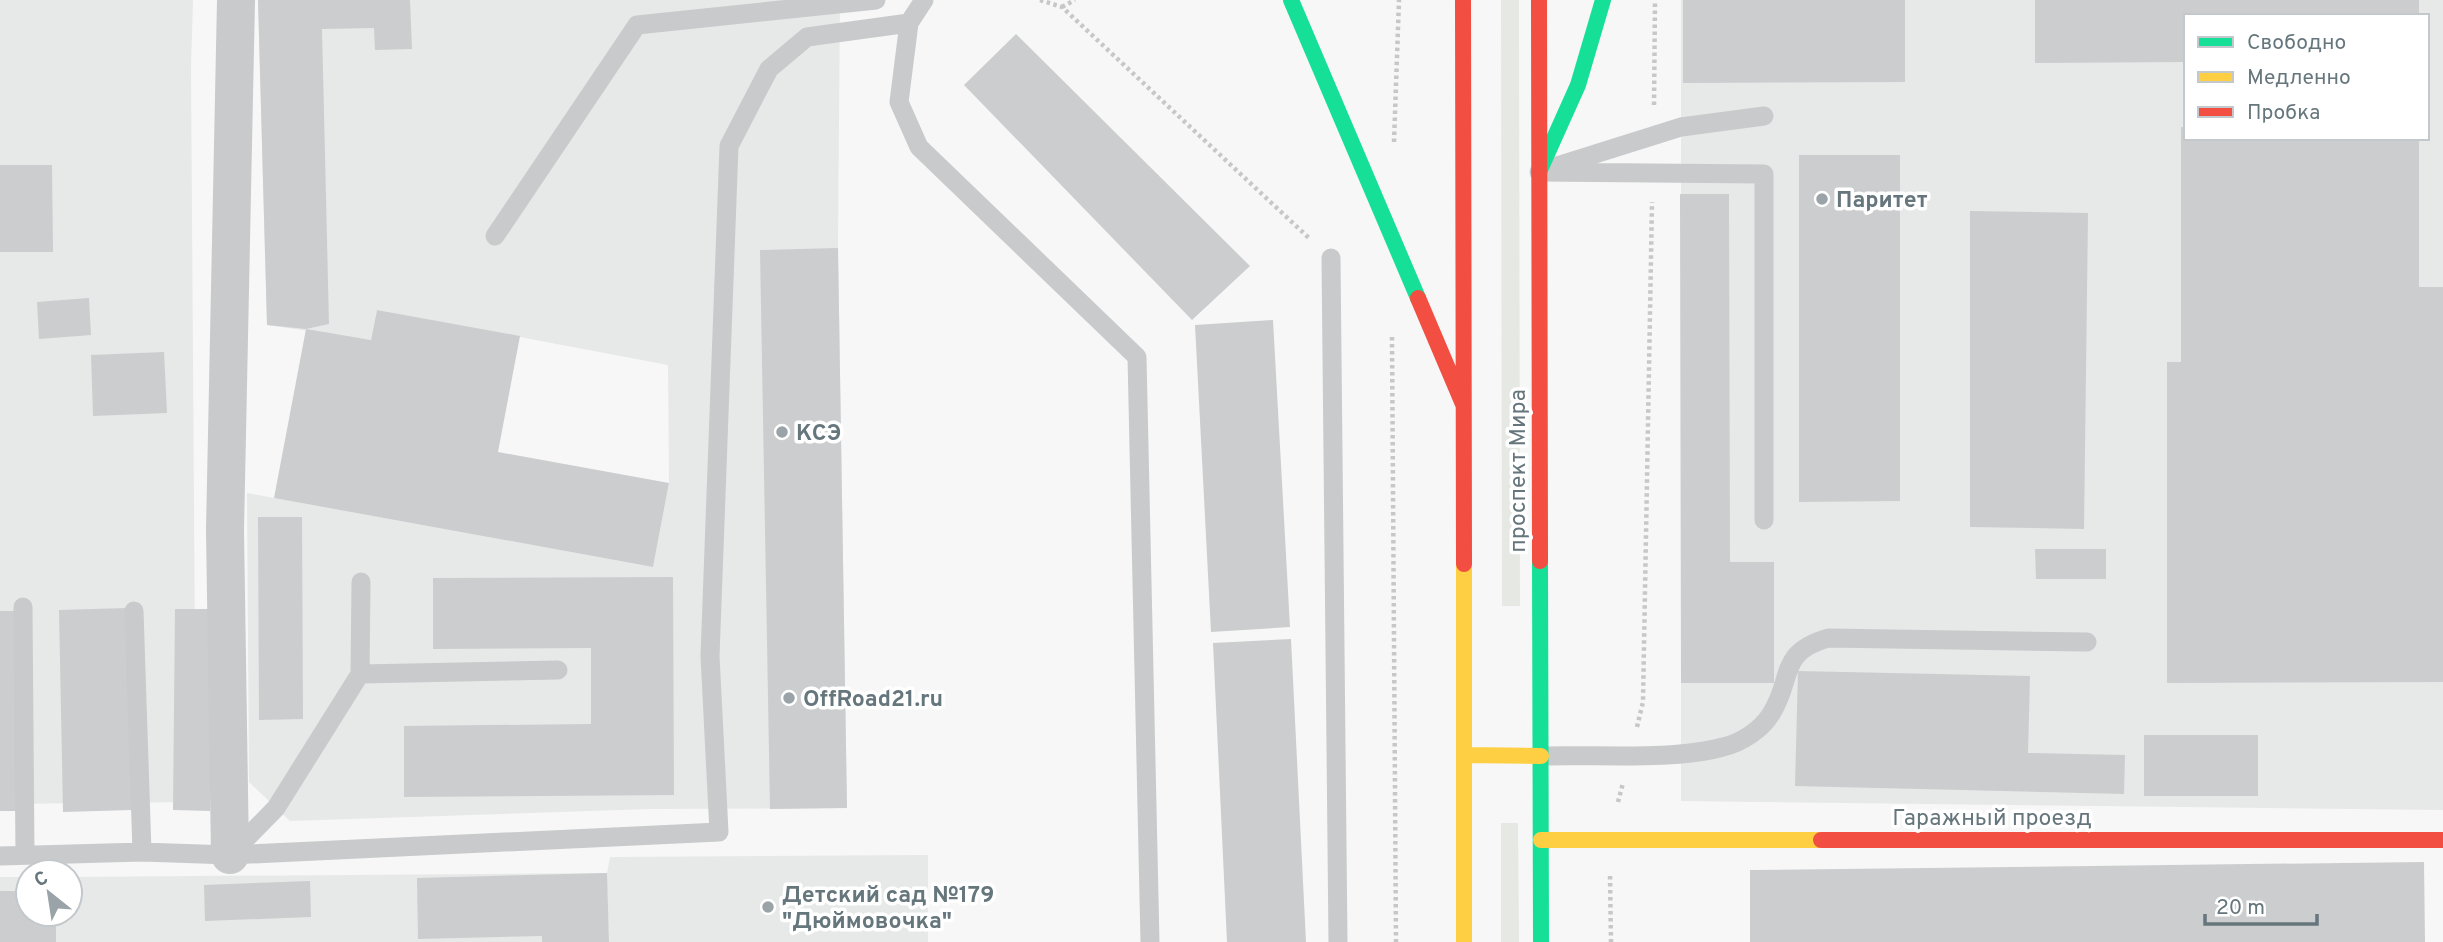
<svg xmlns="http://www.w3.org/2000/svg" width="2443" height="942" font-family="Overpass,sans-serif">
	<rect width="100%" height="100%" fill="#f7f7f7"/>
	<path fill="#e7e8e8" fill-rule="evenodd" d="M 0,0 L 193,0 L 191,68 L 196,802 L 0,804 Z
		M 258,0 L 840,0 L 838,248 L 847,808 L 650,809 L 290,821 L 249,782 L 247,493 L 653,567 L 669,483 L 668,365 L 377,310 L 371,340 L 267,325 Z
		M 1681,0 L 2443,0 L 2443,810 L 1681,801 ZM 2186,16 L 2427,16 L 2427,138 L 2186,138 Z
		M 928,855 L 928,942 L 609,942 L 607,887 L 604,942 L 0,942 L 0,877 L 28,877 L 28,914 L 70,914 L 70,877 L 607,873 L 610,857 Z"/>
	<path fill="#e6e8e4" d="M 1501,0 L 1519,0 L 1520,606 L 1502,606 Z
		M 1501,823 L 1518,823 L 1519,942 L 1501,942 Z"/>
	<path fill="#cccdce" d="M 258,0 L 410,0 L 412,49 L 375,50 L 374,28 L 322,29 L 329,324 L 306,329 L 267,325 Z
		M 1683,0 L 1905,0 L 1905,82 L 1683,83 Z
		M 2035,0 L 2419,0 L 2419,16 L 2186,16 L 2186,62 L 2035,63 Z
		M 1016,34 L 1250,266 L 1192,320 L 964,85 Z
		M 2181,127 L 2186,127 L 2186,138 L 2419,138 L 2419,287 L 2443,287 L 2443,682 L 2167,683 L 2167,362 L 2181,362 Z
		M 1799,155 L 1900,155 L 1900,501 L 1799,502 Z
		M 0,165 L 52,165 L 53,252 L 0,252 Z
		M 1680,194 L 1729,194 L 1730,562 L 1774,562 L 1774,683 L 1681,683 Z
		M 1970,211 L 2088,213 L 2084,529 L 1970,527 Z
		M 838,248 L 847,808 L 770,809 L 760,250 Z
		M 89,298 L 91,335 L 39,339 L 37,302 Z
		M 377,310 L 520,336 L 498,452 L 669,483 L 653,567 L 274,498 L 306,329 L 371,340 Z
		M 1273,320 L 1290,627 L 1211,632 L 1195,325 Z
		M 164,352 L 167,413 L 93,416 L 91,355 Z
		M 258,517 L 302,517 L 303,719 L 259,720 Z
		M 2035,549 L 2106,549 L 2106,579 L 2036,579 Z
		M 673,577 L 674,795 L 404,797 L 404,726 L 591,724 L 591,648 L 433,649 L 433,578 Z
		M 127,608 L 132,810 L 63,812 L 59,610 Z
		M 175,609 L 212,609 L 210,811 L 173,810 Z
		M 0,611 L 19,611 L 19,811 L 0,811 Z
		M 1291,639 L 1306,942 L 1227,942 L 1213,643 Z
		M 1798,671 L 2030,676 L 2028,753 L 2125,755 L 2124,794 L 1795,786 Z
		M 2144,735 L 2258,735 L 2258,796 L 2144,796 Z
		M 2424,862 L 2425,942 L 1750,942 L 1750,870 Z
		M 607,873 L 609,942 L 542,942 L 542,936 L 418,939 L 417,878 Z
		M 310,881 L 311,917 L 205,921 L 204,885 Z
		M 0,891 L 28,891 L 28,914 L 56,914 L 56,942 L 0,942 Z"/>
	<g fill="none" stroke-linecap="round" stroke-linejoin="round">
		<path stroke="#c7c7c8" stroke-width="4.5" stroke-dasharray="3.5 3.5" stroke-linecap="butt" d="M 1040,0 L 1062,7 L 1310,239
			M 1062,7 L 1075,0
			M 1654,105 L 1655,0
			M 1394,142 L 1399,0
			M 1392,337 L 1396,942
			M 1637,727 L 1643,702 L 1652,202
			M 1618,802 L 1623,783
			M 1610,876 L 1611,942"/>
		<path stroke="#c8cacb" stroke-width="19" d="M 924,0 L 909,23 L 899,102 L 919,147 L 1137,357 L 1150,942
			M 1557,166 L 1681,127 L 1764,116
			M 1539,172 L 1764,174 L 1764,520
			M 495,236 L 637,25 L 876,0
			M 1331,258 L 1338,942
			M 23,607 L 25,855
			M 134,611 L 142,852
			M 360,674 L 558,670
			M 1541,756 C 1595,754 1673,761 1723,747 C 1741,743 1761,730 1771,714 C 1794,678 1777,653 1828,638 L 2087,642
			M 230,855 L 276,808 L 360,674 L 361,582
			M 0,856 L 142,852 L 230,855 L 719,832 L 710,656 L 729,146 L 769,69 L 807,37 L 909,23"/>
		<path stroke="#c8cacb" stroke-width="38" d="M 230,855 L 225,530 L 236,0"/>
		<path stroke="#16e098" stroke-width="16" d="M 1291,0 L 1418,298
			M 1539,172 L 1578,85 L 1603,0
			M 1540,561 L 1541,942"/>
		<path stroke="#ffcf43" stroke-width="16" d="M 1464,564 L 1464,942
			M 1464,755 L 1541,756
			M 1541,840 L 1821,840"/>
		<path stroke="#f24e42" stroke-width="16" d="M 1463,0 L 1464,564
			M 1539,0 L 1540,561
			M 1418,298 L 1463,404
			M 1821,840 L 2443,840"/>
	</g>
	<g fill="#99a3a8" stroke="#fff" stroke-width="2.5">
		<circle cx="1822" cy="199" r="7"/>
		<circle cx="782" cy="432" r="7"/>
		<circle cx="789" cy="698" r="7"/>
		<circle cx="768" cy="907" r="7"/>
	</g>
	<g text-anchor="middle" stroke-width="7" stroke-linejoin="round" paint-order="stroke">
		<g font-size="23" font-weight="bold" fill="#66767d" stroke="#fff" text-anchor="start">
			<text x="1836" y="207">Паритет</text>
			<text x="796" y="440">КСЭ</text>
			<text x="803" y="706">OffRoad21.ru</text>
			<text x="782" y="902">Детский сад №179<tspan x="782" dy="26">"Дюймовочка"</tspan></text>
		</g>
		<g font-size="23" fill="#66767d" stroke="#fff">
			<text transform="translate(1517 471) rotate(-90)" y="8">проспект Мира</text>
			<text x="1992" y="825">Гаражный проезд</text>
		</g>
	</g>
	<rect x="2184" y="14" width="245" height="126" fill="#ffffff" stroke="#c2c8cb" stroke-width="2"/>
	<rect x="2198" y="37" width="35" height="10" fill="#16e098" stroke="#c2c8cb" stroke-width="2"/>
	<text x="2247" y="49" font-size="21" fill="#66767d">Свободно</text>
	<rect x="2198" y="72" width="35" height="10" fill="#ffcf43" stroke="#c2c8cb" stroke-width="2"/>
	<text x="2247" y="84" font-size="21" fill="#66767d">Медленно</text>
	<rect x="2198" y="107" width="35" height="10" fill="#f24e42" stroke="#c2c8cb" stroke-width="2"/>
	<text x="2247" y="119" font-size="21" fill="#66767d">Пробка</text>
	<g transform="translate(49 893) rotate(330)"><circle r="33" fill="#ffffff" stroke="#c2c8cb" stroke-width="2"/>
	<path d="M0-5L12 26L0 18L-12 26Z" fill="#99a3a8"/>
	<text y="-10" font-size="19" font-weight="bold" text-anchor="middle" fill="#66767d">С</text>
	</g>
	<path d="M2205 914v10h112v-10" fill="none" stroke="#66767d" stroke-width="3.5"/>
	<text x="2216" y="914" font-size="21" fill="#66767d" stroke="#ffffff" stroke-width="5" paint-order="stroke">20 m</text>
</svg>
